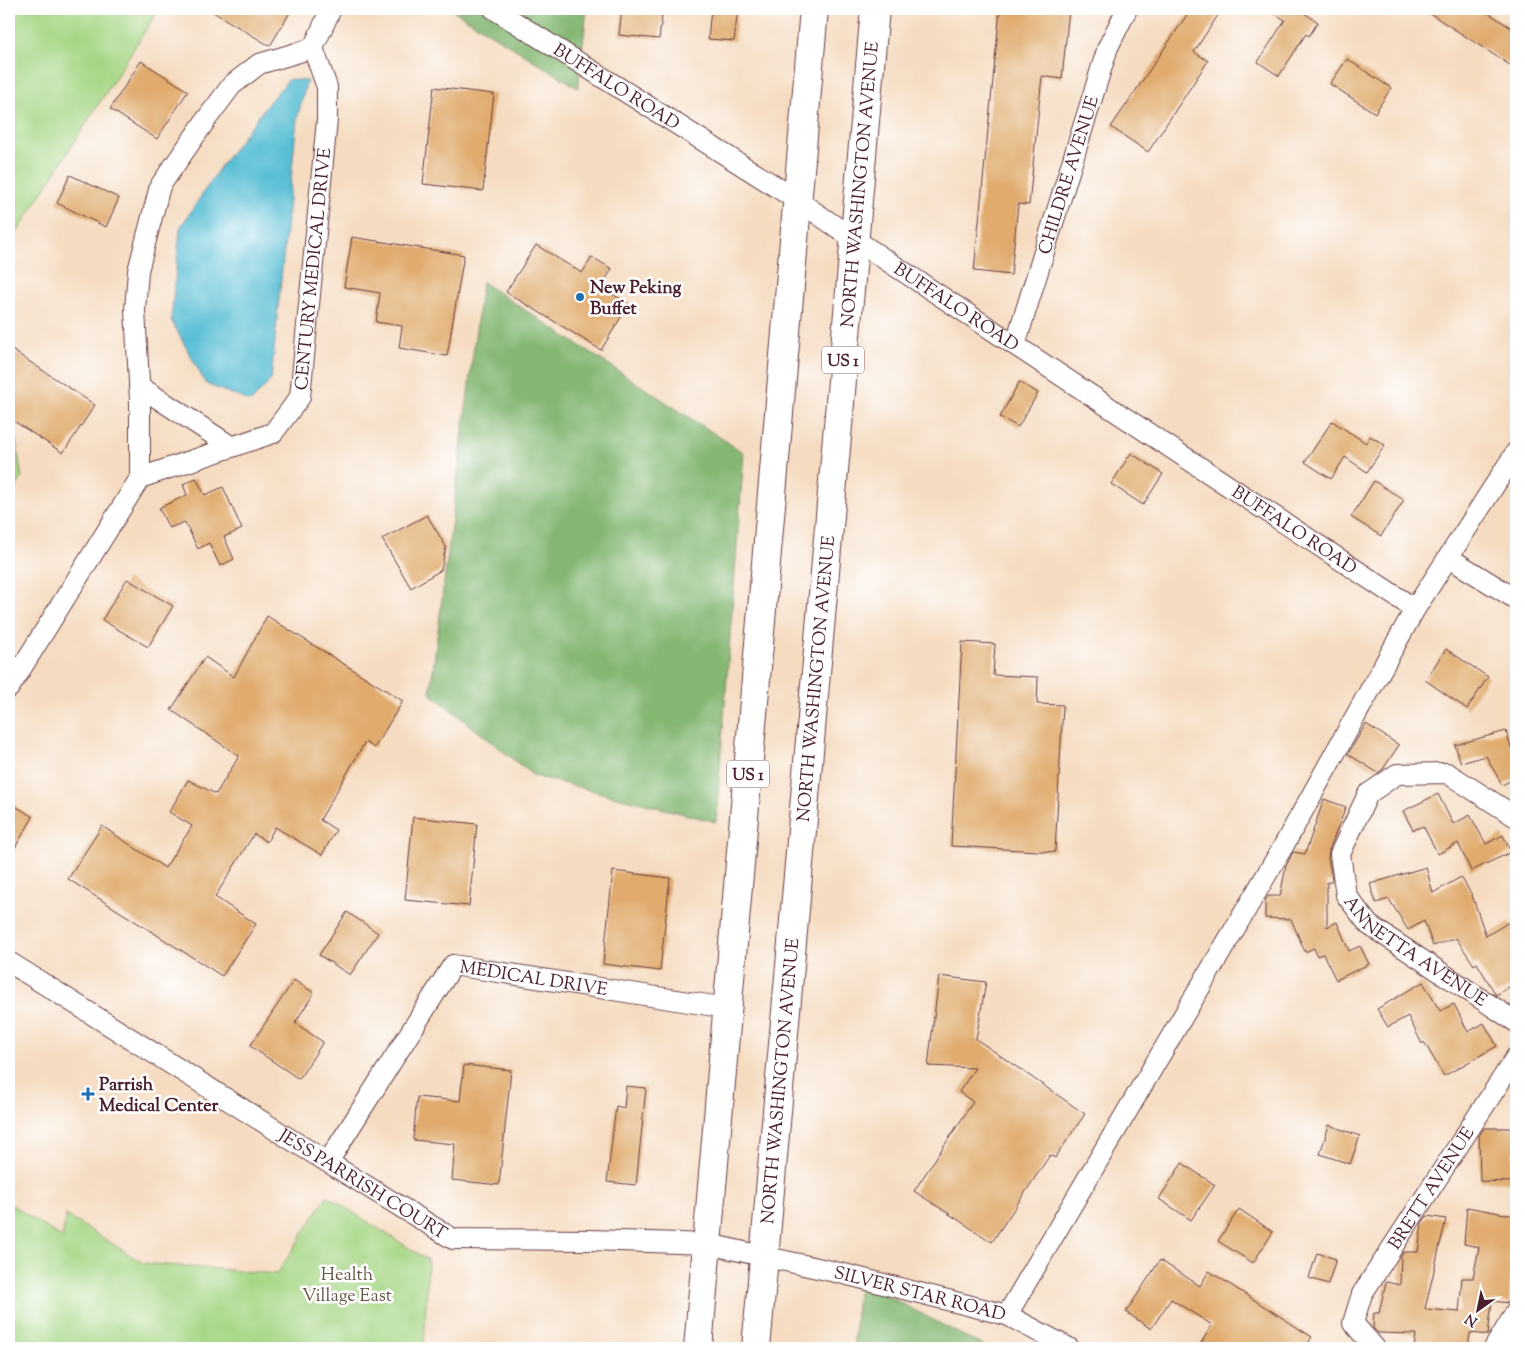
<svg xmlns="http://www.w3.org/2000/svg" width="1525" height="1357" font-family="'Sorts Mill Goudy',serif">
	<rect width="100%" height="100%" fill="#fff"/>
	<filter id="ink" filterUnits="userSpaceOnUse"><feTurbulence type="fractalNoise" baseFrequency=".02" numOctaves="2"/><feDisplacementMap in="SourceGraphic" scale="10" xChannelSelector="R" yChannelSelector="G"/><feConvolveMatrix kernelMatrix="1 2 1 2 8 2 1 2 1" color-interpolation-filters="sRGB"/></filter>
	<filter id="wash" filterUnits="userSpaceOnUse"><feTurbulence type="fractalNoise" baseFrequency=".0096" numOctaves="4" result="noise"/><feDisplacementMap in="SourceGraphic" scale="20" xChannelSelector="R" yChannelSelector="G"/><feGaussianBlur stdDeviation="1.12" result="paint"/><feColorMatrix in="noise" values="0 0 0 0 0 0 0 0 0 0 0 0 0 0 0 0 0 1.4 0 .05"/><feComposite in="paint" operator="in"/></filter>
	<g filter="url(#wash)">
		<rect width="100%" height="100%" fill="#f5dcc1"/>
		<path fill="#a6d684" stroke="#787a58" d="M 9,9 L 159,9 L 9,245 Z
			M 9,418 L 13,422 L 22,478 L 9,498 Z
			M 327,1196 L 428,1260 L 424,1348 L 9,1348 L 9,1203 L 62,1238 L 66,1215 L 143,1263 L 277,1274 Z"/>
		<path fill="#84b772" stroke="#676b4e" d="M 451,9 L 587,9 L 578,88 Z
			M 482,282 L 744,453 L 716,822 L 534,776 L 430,693 Z
			M 859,1281 L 987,1348 L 853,1348 Z"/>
		<path fill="#56bdd4" stroke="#506e80" d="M 289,79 L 307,81 L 297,119 L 271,380 L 251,402 L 206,384 L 171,320 L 180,228 L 222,164 L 270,101 Z"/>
		<g id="blocks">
			<path fill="#e0ab6d" d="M 208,9 L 292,9 L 270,46 Z
				M 622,9 L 663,9 L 659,39 L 619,35 Z
				M 711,9 L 738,9 L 734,41 L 708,39 Z
				M 1000,9 L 1069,9 L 1062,79 L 1042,76 L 1029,205 L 1018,204 L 1011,275 L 974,271 Z
				M 1191,9 L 1222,9 L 1194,52 L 1208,61 L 1148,152 L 1111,127 Z
				M 1267,9 L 1298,9 L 1318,22 L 1309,36 L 1306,34 L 1279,76 L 1258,62 L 1285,20 Z
				M 1423,9 L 1482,9 L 1516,31 L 1516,69 Z
				M 1347,59 L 1391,88 L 1375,113 L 1330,84 Z
				M 141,61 L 188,91 L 157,139 L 110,109 Z
				M 434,87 L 494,94 L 483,191 L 423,184 Z
				M 70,175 L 119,198 L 106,227 L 57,203 Z
				M 352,237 L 464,255 L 447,356 L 399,348 L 402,326 L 376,322 L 380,293 L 344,287 Z
				M 536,245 L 582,273 L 592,257 L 612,269 L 601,287 L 629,304 L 601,350 L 506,292 Z
				M 9,348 L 95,405 L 63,453 L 9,418 Z
				M 1019,382 L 1038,393 L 1018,427 L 1000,417 Z
				M 1332,421 L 1366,443 L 1370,436 L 1385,445 L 1367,472 L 1345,457 L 1331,479 L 1305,462 Z
				M 1131,453 L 1163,474 L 1143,505 L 1111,484 Z
				M 196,478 L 205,495 L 223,487 L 242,529 L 224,537 L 234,559 L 220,566 L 209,543 L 198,549 L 185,522 L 169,528 L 159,508 L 187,495 L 183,484 Z
				M 1374,481 L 1404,500 L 1381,536 L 1351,517 Z
				M 427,515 L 446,547 L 441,570 L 411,588 L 382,539 Z
				M 127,579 L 173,606 L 148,647 L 102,620 Z
				M 267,616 L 403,701 L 374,748 L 365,742 L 320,820 L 336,830 L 322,855 L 275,827 L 267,842 L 254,834 L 215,897 L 256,924 L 222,976 L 68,879 L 102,826 L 165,868 L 192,826 L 169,812 L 188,780 L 216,794 L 239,756 L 171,710 L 205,657 L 234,677 Z
				M 962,642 L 995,644 L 993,675 L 1038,677 L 1037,704 L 1063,705 L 1055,852 L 951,846 Z
				M 1446,649 L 1488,677 L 1467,709 L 1425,680 Z
				M 1366,724 L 1399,745 L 1383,769 L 1378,773 L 1348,754 Z
				M 1506,731 L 1516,765 L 1516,778 L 1502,785 L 1486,756 L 1461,763 L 1455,745 Z
				M 1438,794 L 1453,824 L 1470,815 L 1486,844 L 1503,835 L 1511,852 L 1471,871 L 1458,843 L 1438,854 L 1423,826 L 1413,830 L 1403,811 Z
				M 1324,799 L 1346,807 L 1329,850 L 1328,858 L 1332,879 L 1331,882 L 1327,882 L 1327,927 L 1337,922 L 1349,951 L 1360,946 L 1369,964 L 1336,980 L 1323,954 L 1317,956 L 1314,948 L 1305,952 L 1291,919 L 1265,918 L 1265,901 L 1268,896 L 1280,896 L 1286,866 L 1293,852 L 1305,854 Z
				M 9,802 L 33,817 L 9,858 Z
				M 413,817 L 477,824 L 469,906 L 405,900 Z
				M 1426,867 L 1433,893 L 1461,877 L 1472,895 L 1486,936 L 1509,922 L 1516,934 L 1516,983 L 1496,995 L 1477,963 L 1474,965 L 1456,938 L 1433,946 L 1424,921 L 1408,930 L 1389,899 L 1376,903 L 1370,884 Z
				M 613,871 L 670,878 L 660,971 L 603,964 Z
				M 347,912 L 378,933 L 350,975 L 319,955 Z
				M 939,976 L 986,982 L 976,1039 L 1085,1114 L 1055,1158 L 1050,1155 L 992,1242 L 914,1191 L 973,1102 L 959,1092 L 975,1068 L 928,1066 Z
				M 294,980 L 314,993 L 295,1023 L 323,1042 L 299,1079 L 250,1046 Z
				M 1423,982 L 1440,1011 L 1454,1004 L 1468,1032 L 1484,1023 L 1497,1046 L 1444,1076 L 1424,1042 L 1422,1044 L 1408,1016 L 1388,1027 L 1377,1009 Z
				M 464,1065 L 511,1070 L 499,1185 L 452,1180 L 455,1144 L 413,1140 L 417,1097 L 460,1101 Z
				M 626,1086 L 646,1088 L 636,1185 L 607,1182 L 616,1106 L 624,1108 Z
				M 1329,1125 L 1360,1136 L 1350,1164 L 1320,1154 Z
				M 1484,1128 L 1516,1128 L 1516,1151 L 1513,1151 L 1513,1182 L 1480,1181 L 1479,1136 Z
				M 1182,1163 L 1215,1185 L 1191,1220 L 1159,1199 Z
				M 1467,1207 L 1516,1216 L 1516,1273 L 1511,1272 L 1509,1303 L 1492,1301 L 1488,1335 L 1470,1333 L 1468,1348 L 1414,1348 L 1416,1334 L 1378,1333 L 1373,1328 L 1374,1313 L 1379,1313 L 1386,1282 L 1400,1285 L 1401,1256 L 1404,1252 L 1418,1252 L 1422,1223 L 1427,1216 L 1446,1219 L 1425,1309 L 1459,1312 L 1462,1278 L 1473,1278 L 1479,1247 L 1464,1244 Z
				M 1239,1209 L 1273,1232 L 1253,1263 L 1218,1241 Z
				M 1317,1253 L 1336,1259 L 1328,1284 L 1309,1278 Z
				M 1160,1260 L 1200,1286 L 1209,1271 L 1312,1337 L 1305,1348 L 1198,1348 L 1212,1325 L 1171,1299 L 1151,1329 L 1126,1312 Z"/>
		</g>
	</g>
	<g filter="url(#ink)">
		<use href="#blocks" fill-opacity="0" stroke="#643b42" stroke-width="1"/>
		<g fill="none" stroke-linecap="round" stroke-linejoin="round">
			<g stroke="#643b42" stroke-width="22">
				<g id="minor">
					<path id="s1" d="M 494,9 L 797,200 L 854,239 L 1415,609"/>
					<path id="s2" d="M 1015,345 L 1108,47 L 1127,9"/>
					<path d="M 139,386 L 232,447"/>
					<path id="s3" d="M 140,478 L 273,433 L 300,397 L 327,120 L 327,87 L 313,48 L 331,9"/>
					<path d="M 1449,558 L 1516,599"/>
					<path d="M 9,688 L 140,478 L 140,400 L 135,310 L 138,271 L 160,186 L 208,117 L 232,85 L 259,64 L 313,48"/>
					<path id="s4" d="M 1516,817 L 1447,773 L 1397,774 L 1368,794 L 1340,854 L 1346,895 L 1369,925 L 1516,1022"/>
					<path id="s5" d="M 9,962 L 290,1139 L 453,1239 L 590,1240 L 708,1244 L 840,1273 L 1007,1315 L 1069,1348"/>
					<path id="s6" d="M 328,1162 L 453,965 L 727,1008"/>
					<path d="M 1007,1315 L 1284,845 L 1415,609 L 1516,452"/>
					<path id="s7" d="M 1375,1348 L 1353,1323 L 1362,1294 L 1516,1057"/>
					<path d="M 1494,1348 L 1516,1312"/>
				</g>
			</g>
			<g stroke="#643b42" stroke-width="30">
				<g id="primary">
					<path d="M 698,1348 L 814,9"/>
					<path id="s8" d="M 756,1348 L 875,9"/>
				</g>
			</g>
			<use href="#minor" stroke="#fff" stroke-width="20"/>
			<use href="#primary" stroke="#fff" stroke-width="28"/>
		</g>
	</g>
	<g fill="#1f6fb2" stroke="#fff" stroke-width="2">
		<circle cx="580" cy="297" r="5"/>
		<path d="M85.5 1086.5h5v5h5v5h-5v5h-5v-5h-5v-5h5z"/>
	</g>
	<g text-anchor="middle" stroke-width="5" stroke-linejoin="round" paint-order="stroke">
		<g fill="#fff" stroke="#80626b" stroke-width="1">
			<rect x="822" y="346.5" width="42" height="27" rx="4"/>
			<rect x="727" y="760.5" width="42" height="27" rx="4"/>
		</g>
		<g font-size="16" font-weight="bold" fill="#4a1f2b">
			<text x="843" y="366">US 1</text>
			<text x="748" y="780">US 1</text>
		</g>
		<g font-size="18" fill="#4a1f2b" stroke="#fff">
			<text dy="6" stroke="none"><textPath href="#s1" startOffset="145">BUFFALO ROAD</textPath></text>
			<text dy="6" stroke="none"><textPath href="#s2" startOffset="178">CHILDRE AVENUE</textPath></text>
			<text dy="6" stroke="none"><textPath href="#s8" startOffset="1168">NORTH WASHINGTON AVENUE</textPath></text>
			<text dy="6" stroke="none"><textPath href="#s3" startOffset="314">CENTURY MEDICAL DRIVE</textPath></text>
			<text dy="6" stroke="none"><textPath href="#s1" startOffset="550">BUFFALO ROAD</textPath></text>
			<text dy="6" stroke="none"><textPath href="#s1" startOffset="955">BUFFALO ROAD</textPath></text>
			<text dy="6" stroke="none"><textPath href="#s8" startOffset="672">NORTH WASHINGTON AVENUE</textPath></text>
			<text dy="6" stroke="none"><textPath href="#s4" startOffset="365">ANNETTA AVENUE</textPath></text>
			<text dy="6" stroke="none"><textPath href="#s6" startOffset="315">MEDICAL DRIVE</textPath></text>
			<text dy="6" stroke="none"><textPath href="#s8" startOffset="268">NORTH WASHINGTON AVENUE</textPath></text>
			<text dy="6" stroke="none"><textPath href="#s5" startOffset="418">JESS PARRISH COURT</textPath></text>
			<text dy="6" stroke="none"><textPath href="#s7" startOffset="190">BRETT AVENUE</textPath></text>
			<text dy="6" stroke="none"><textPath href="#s5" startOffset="996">SILVER STAR ROAD</textPath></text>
		</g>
		<g font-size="18" font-weight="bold" fill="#4a1f2b" stroke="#fff" text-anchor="start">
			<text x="590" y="293">New Peking<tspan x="590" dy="21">Buffet</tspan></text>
			<text x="99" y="1090">Parrish<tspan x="99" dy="21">Medical Center</tspan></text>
		</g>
		<g font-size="18" fill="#665646" stroke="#fff">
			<text x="347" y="1280">Health<tspan x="347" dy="21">Village East</tspan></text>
		</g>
	</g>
	<rect width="1525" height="1357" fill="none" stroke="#fff" stroke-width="30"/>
	<g transform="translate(1478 1310) rotate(213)" stroke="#ffffff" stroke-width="4" paint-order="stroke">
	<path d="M0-4L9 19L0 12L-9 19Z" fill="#4a1f2b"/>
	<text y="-8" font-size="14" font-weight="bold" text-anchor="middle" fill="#4a1f2b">N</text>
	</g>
</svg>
